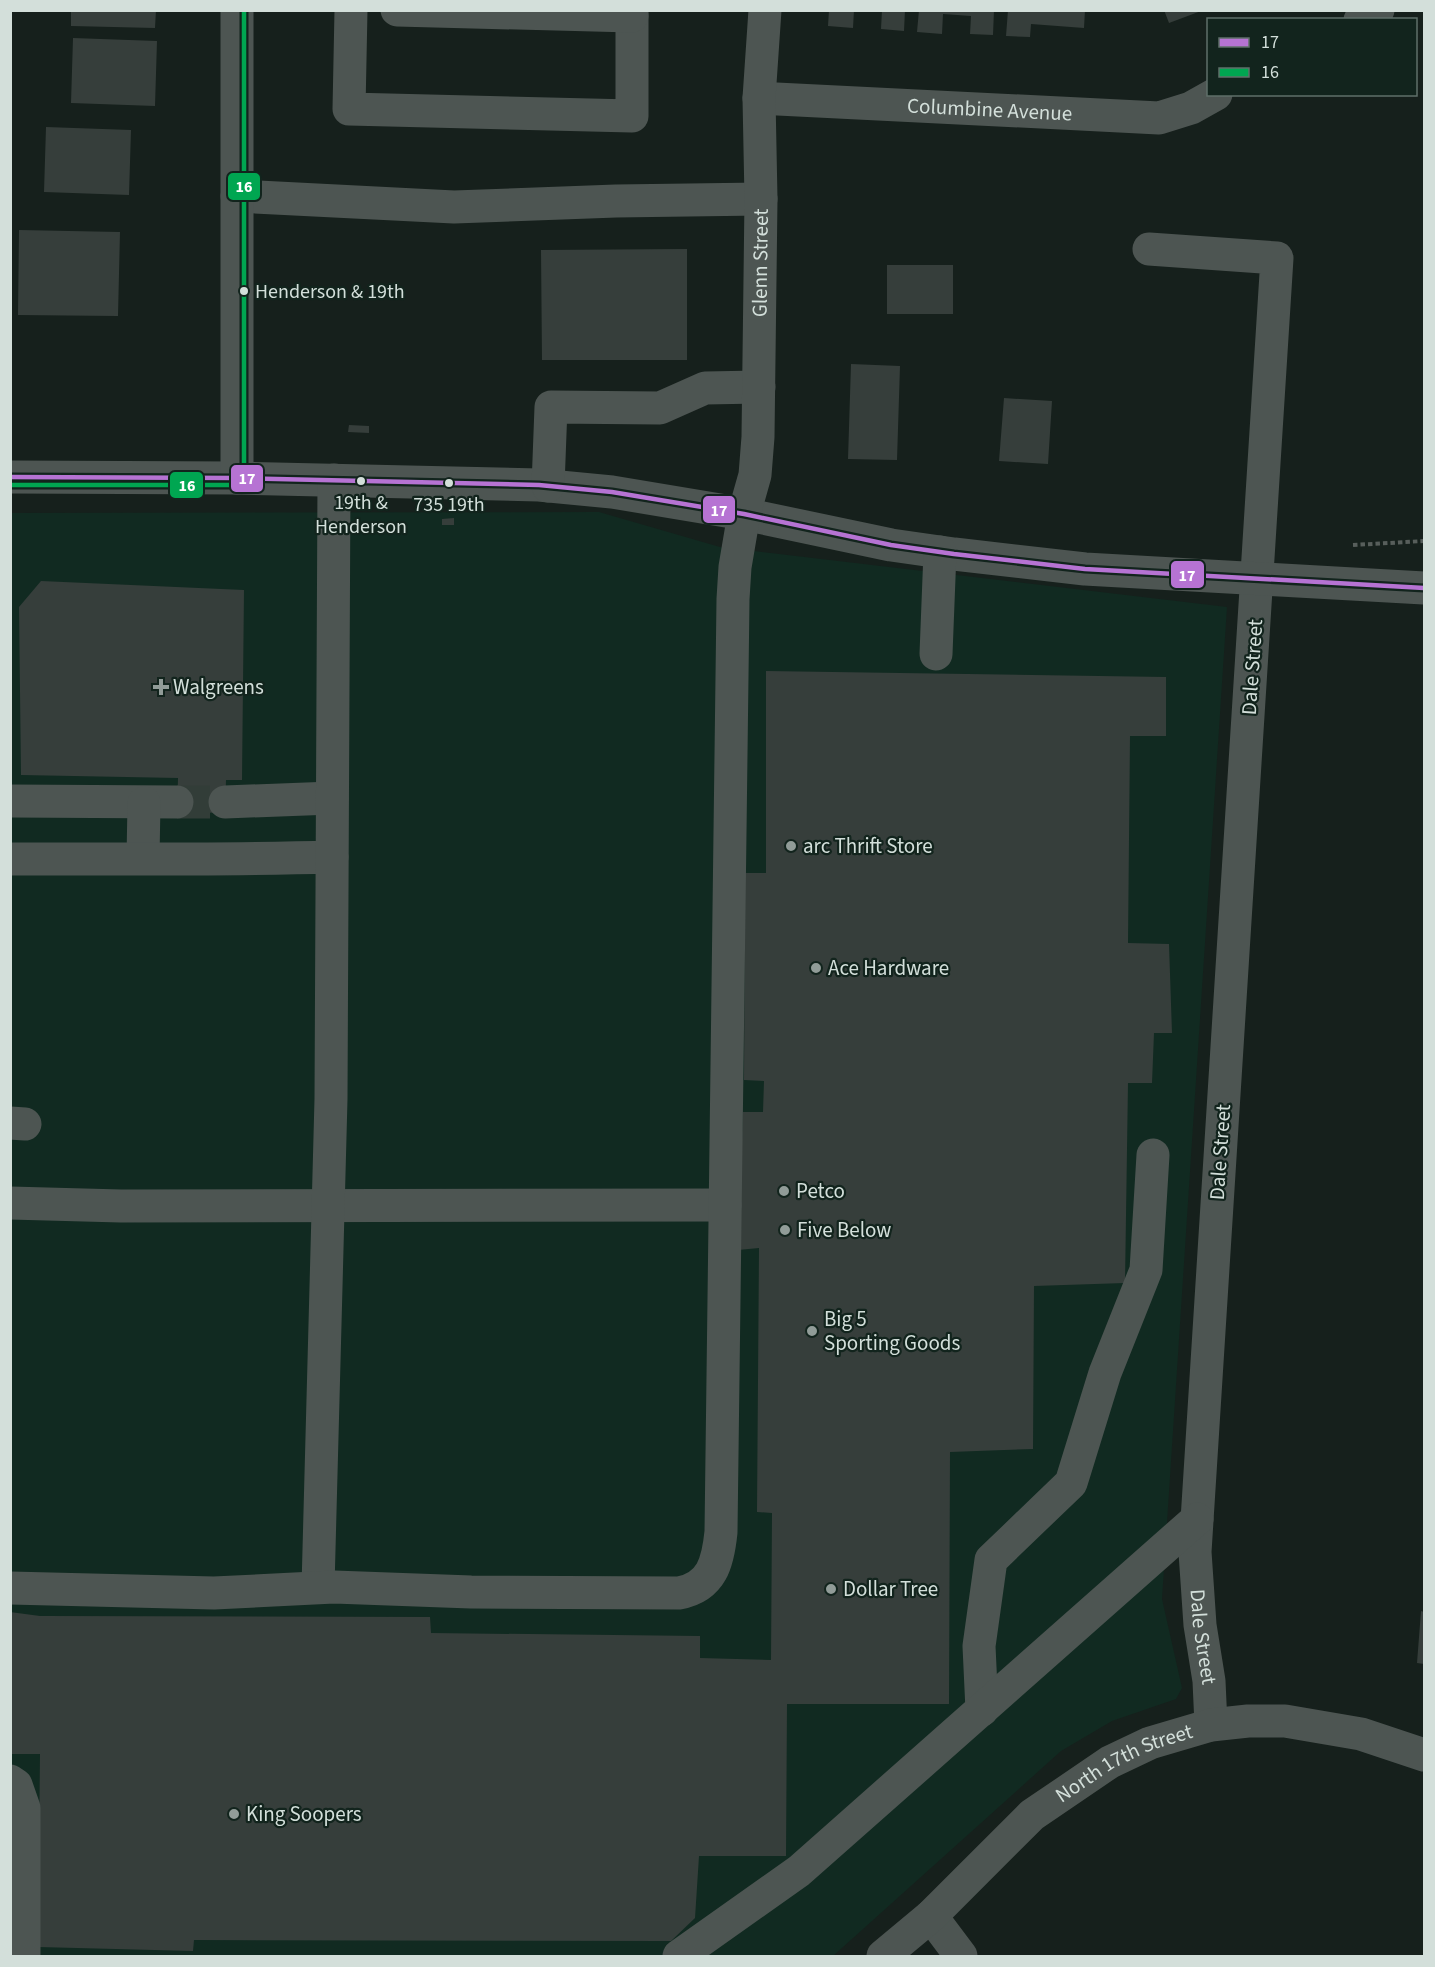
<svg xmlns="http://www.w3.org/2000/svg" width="1435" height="1967" font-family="'Source Sans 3',sans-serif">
	<rect width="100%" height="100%" fill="#16201c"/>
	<path fill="#112a21" d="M 599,512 L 720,547 L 1227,607 L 1162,1599 L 1182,1688 L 1176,1699 L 1112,1721 L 1061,1751 L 833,1956 L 11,1956 L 10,513 Z"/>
	<path fill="#363e3b" d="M 71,10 L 156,10 L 155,28 L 71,26 Z
		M 829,10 L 854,10 L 853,28 L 828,26 Z
		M 882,10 L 905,10 L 904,31 L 881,29 Z
		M 919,10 L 994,10 L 993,35 L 970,34 L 971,16 L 943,14 L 942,34 L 917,32 Z
		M 1008,10 L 1085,10 L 1084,28 L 1031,24 L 1030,37 L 1006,36 Z
		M 1164,10 L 1201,10 L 1201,11 L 1169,23 Z
		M 73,38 L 157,41 L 155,106 L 71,103 Z
		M 46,127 L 131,130 L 129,195 L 44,192 Z
		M 19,230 L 120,232 L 118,316 L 18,315 Z
		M 687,249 L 687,360 L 542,360 L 541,250 Z
		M 887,265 L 953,265 L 953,314 L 887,314 Z
		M 851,364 L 900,366 L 897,460 L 848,459 Z
		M 1004,398 L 1052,401 L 1048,464 L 999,461 Z
		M 349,425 L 369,426 L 369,433 L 348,432 Z
		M 454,518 L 454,525 L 442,525 L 442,519 Z
		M 41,581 L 244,590 L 242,780 L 226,780 L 225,813 L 177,812 L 178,778 L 21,775 L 19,607 Z
		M 766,671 L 1166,677 L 1166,736 L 1130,736 L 1128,943 L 1169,944 L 1172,1033 L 1154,1033 L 1152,1083 L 1128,1083 L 1125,1283 L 1034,1286 L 1033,1449 L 950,1452 L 949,1704 L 787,1704 L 786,1856 L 699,1856 L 695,1918 L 671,1941 L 194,1940 L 193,1951 L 38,1947 L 40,1754 L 10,1754 L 10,1612 L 40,1616 L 430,1617 L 431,1633 L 700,1636 L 700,1658 L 771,1660 L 772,1513 L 757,1512 L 759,1248 L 738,1250 L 743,1112 L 763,1112 L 764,1081 L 744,1080 L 745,873 L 766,873 Z
		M 1421,1611 L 1424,1612 L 1424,1664 L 1417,1663 Z"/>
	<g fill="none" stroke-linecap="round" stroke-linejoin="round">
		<path stroke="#323d38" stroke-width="33" stroke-dasharray="33 16" stroke-linecap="butt" d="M 177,802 L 225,802"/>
		<path stroke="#575e5b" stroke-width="4" stroke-dasharray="4.5 3" stroke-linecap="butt" d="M 1353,545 L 1424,541"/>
		<g stroke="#4d5552" stroke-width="33">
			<path d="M 351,10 L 349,109 L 632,116 L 632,16"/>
			<path d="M 397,10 L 632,16 L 632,10"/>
			<path d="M 1360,20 L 1378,10"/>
			<path id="s1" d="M 759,98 L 1159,118 L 1191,108 L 1216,94"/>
			<path d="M 237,196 L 454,207 L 616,201 L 761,199"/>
			<path id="s2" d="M 1149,249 L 1277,258 L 1195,1552 L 1200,1625 L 1209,1681 L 1211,1725"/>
			<path d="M 10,477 L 237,478 L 539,485 L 612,492 L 744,514 L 891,545 L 954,554 L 1085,569 L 1424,588"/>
			<path d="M 237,478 L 237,10"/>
			<path d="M 548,486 L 551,407 L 660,408 L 705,388 L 759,387"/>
			<path d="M 936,654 L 940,552"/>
			<path d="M 10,801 L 177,802"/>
			<path d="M 225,802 L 332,798"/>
			<path d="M 143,858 L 144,803"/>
			<path d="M 10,859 C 118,859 225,860 332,857"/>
			<path d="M 10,1123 L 25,1124"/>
			<path d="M 10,1203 L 121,1206 L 725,1205"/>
			<path d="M 318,1587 L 331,1099 L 334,480"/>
			<path id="s3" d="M 10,1588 L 214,1593 L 334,1587 L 471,1592 L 679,1593 C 712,1587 718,1562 721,1532 L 733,599 L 735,567 L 744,514 L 755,475 L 758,437 L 761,199 L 759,98 L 765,10"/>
			<path d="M 982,1710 L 979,1646 L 991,1560 L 1071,1483 L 1105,1373 L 1146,1270 L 1153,1155"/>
			<path d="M 10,1781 L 16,1785 L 24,1808 L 24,1956"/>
			<path d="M 931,1916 L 961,1956"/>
			<path d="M 679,1956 L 799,1871 L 1197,1519"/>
			<path id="s4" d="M 883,1956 L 931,1916 L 1032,1815 L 1110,1762 L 1150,1743 L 1211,1725 L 1248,1721 L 1285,1721 L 1361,1734 L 1424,1755"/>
		</g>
		<g stroke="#12241d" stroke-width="9">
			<path id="bus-1" d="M 10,477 L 237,478 L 539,485 L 612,492 L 744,514 L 891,545 L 954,554 L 1085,569 L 1424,588"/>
		</g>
		<g stroke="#12241d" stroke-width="9">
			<path id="bus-2" d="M 10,485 L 237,485 L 244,482 L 244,10"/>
		</g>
		<use href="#bus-1" stroke="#b673d3" stroke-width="4.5"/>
		<use href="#bus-2" stroke="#00a651" stroke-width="4.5"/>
	</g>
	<g fill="#d3dfda" stroke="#12241d" stroke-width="2">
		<circle cx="244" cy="291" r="5"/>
		<circle cx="361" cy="481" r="5"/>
		<circle cx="449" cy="483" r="5"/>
	</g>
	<g fill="#919c98" stroke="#12241d" stroke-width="2">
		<path d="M158 678h6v6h6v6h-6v6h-6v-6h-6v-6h6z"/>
		<circle cx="791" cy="846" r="6"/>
		<circle cx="816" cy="968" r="6"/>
		<circle cx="784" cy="1191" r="6"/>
		<circle cx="785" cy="1230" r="6"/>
		<circle cx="812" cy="1331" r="6"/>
		<circle cx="831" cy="1589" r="6"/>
		<circle cx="234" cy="1814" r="6"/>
	</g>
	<g text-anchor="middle" stroke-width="4.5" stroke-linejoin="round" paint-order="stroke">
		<g font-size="20" fill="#d3dfda" stroke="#12241d">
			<text x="255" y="298" text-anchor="start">Henderson &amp; 19th</text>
			<text x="361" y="509">19th &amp;<tspan x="361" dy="24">Henderson</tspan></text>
			<text x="449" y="511">735 19th</text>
		</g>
		<g font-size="21" fill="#d3dfda" stroke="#12241d">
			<text dy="7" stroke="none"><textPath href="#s1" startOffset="231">Columbine Avenue</textPath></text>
			<text dy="7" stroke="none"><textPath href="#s3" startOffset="2022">Glenn Street</textPath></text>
			<text transform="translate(1252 667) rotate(-86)" y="7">Dale Street</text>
			<text transform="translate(1220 1152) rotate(-86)" y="7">Dale Street</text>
			<text dy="7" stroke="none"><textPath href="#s2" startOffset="1510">Dale Street</textPath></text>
			<text dy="7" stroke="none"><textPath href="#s4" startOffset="312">North 17th Street</textPath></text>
		</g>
		<g font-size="21" fill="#d3dfda" stroke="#12241d" text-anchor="start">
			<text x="173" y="694">Walgreens</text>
			<text x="803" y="853">arc Thrift Store</text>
			<text x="828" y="975">Ace Hardware</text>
			<text x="796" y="1198">Petco</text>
			<text x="797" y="1237">Five Below</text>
			<text x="824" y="1326">Big 5<tspan x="824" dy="24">Sporting Goods</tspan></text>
			<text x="843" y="1596">Dollar Tree</text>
			<text x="246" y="1821">King Soopers</text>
		</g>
	</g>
	<g stroke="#12241d" stroke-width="2">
		<rect x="227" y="172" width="34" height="29" rx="6" fill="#00a651"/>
		<rect x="230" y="464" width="34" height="29" rx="6" fill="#b673d3"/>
		<rect x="169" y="471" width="35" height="28" rx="6" fill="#00a651"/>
		<rect x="702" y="495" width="34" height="29" rx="6" fill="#b673d3"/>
		<rect x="1170" y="560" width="35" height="29" rx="6" fill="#b673d3"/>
	</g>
	<g font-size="16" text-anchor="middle" font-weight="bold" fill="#fff">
		<text x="244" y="192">16</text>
		<text x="247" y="484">17</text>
		<text x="187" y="491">16</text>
		<text x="719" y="516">17</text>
		<text x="1187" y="581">17</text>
	</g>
	<rect width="1435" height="1967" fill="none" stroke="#d3dfda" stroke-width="24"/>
	<rect x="1207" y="18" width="210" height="78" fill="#12241d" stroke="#5f6f69" stroke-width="1.5"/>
	<rect x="1219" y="38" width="30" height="9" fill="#b673d3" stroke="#5f6f69" stroke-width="1.5"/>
	<text x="1261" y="48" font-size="18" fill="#d3dfda">17</text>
	<rect x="1219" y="68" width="30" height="9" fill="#00a651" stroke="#5f6f69" stroke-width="1.5"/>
	<text x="1261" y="78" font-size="18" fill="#d3dfda">16</text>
</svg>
